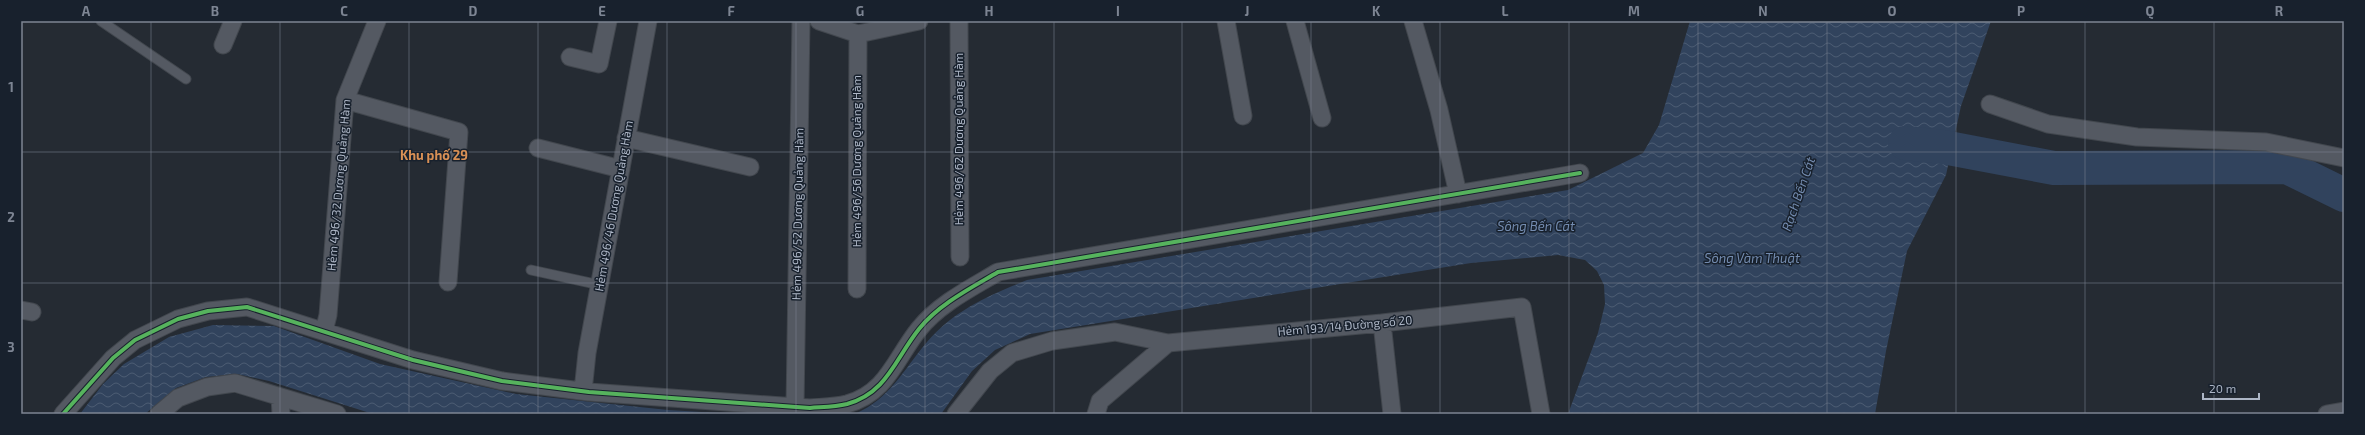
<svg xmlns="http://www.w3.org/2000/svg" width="2365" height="435" font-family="'Exo 2',sans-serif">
	<defs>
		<pattern id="water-waves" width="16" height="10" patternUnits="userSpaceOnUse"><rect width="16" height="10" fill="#31435d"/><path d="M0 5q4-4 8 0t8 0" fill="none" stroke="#4c5c73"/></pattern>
	</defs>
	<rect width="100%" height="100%" fill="#252b33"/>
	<path fill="url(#water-waves)" d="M 1690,21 L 1991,21 L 1961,106 L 1946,175 L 1907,251 L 1886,351 L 1875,414 L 1568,414 L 1598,333 L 1605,304 L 1604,285 L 1597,271 L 1585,260 L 1558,255 L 1471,263 L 1030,334 L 995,350 L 972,371 L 941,414 L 855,414 C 891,398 903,370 927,342 C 954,310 990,295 1027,280 L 1568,190 L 1643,153 L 1659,125 Z
		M 213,325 L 274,326 L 380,364 L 516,394 L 668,410 L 735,414 L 373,414 L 269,381 L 237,374 L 206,377 L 176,388 L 145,414 L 80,414 L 103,384 L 124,364 L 169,337 Z"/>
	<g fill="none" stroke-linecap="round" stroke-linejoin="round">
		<path stroke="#31435d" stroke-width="34" d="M 1905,143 L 1943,147 L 2054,168 L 2287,167 L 2344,195"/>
		<g stroke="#42474e" stroke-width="11">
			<path id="service" d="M 101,21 L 186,79
				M 531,270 L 600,285"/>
		</g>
		<g stroke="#42474e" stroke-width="19">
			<path id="minor" d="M 819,21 L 858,34 L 919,21
				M 959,21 L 960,257
				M 1226,21 L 1243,116
				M 1295,21 L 1322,118
				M 1413,21 L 1439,110 L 1458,194
				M 223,45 L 233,21
				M 570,57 L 599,64 L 608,21
				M 345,100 L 459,132 L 448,282
				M 1990,104 L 2048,124 L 2137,137 L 2266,142 L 2344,158
				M 626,138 L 750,167
				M 538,148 L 621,169
				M 857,289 L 858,34
				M 21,310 L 32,312
				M 1382,323 L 1392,414
				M 324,331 L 328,315 L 345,100 L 377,21
				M 583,391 L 587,353 L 648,21
				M 280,397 L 281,414
				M 795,407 L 801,21
				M 63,414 L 113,358 L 135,340 L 178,319 L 208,311 L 247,307 L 413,360 L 502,381 L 589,392 L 810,408 C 822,407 835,407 847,404 C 887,393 895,359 919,329 C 939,304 971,288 998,272 L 1580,173
				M 159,414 L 178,398 L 207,387 L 235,383 L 337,414
				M 956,414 L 990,371 L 1012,353 L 1052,341 L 1115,332 L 1168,343 L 1382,323 L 1522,307 L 1541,414
				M 1096,414 L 1100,401 L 1168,343
				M 2327,414 L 2344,411"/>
		</g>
		<use href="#service" stroke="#545962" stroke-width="9"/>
		<use href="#minor" stroke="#545962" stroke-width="17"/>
		<g stroke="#18212d" stroke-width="6">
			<path id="cycleway" d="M 63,414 L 113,358 L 135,340 L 178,319 L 208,311 L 247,307 L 413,360 L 502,381 L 589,392 L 810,408 C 822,407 835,407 847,404 C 887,393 895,359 919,329 C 939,304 971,288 998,272 L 1580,173"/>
		</g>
		<use href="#cycleway" stroke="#56b35d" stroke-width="4"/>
	</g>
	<path fill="none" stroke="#7d8593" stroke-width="1" stroke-opacity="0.55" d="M 151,21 L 151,414M 280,21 L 280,414M 409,21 L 409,414M 538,21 L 538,414M 667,21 L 667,414M 796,21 L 796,414M 925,21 L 925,414M 1054,21 L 1054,414M 1182,21 L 1182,414M 1311,21 L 1311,414M 1440,21 L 1440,414M 1569,21 L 1569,414M 1698,21 L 1698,414M 1827,21 L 1827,414M 1956,21 L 1956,414M 2085,21 L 2085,414M 2214,21 L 2214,414M 21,152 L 2344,152M 21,283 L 2344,283"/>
	<g text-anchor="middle" stroke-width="3" stroke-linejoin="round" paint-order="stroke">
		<g font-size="12" fill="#adb6c6" stroke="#18212d">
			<text transform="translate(959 139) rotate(-90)" y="4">Hẻm 496/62 Dương Quảng Hàm</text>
			<text transform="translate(857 161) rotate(-90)" y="4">Hẻm 496/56 Dương Quảng Hàm</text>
			<text transform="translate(339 185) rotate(-85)" y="4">Hẻm 496/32 Dương Quảng Hàm</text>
			<text transform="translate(614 206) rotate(-80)" y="4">Hẻm 496/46 Dương Quảng Hàm</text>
			<text transform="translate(798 214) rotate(-89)" y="4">Hẻm 496/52 Dương Quảng Hàm</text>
			<text transform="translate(1345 326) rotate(-5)" y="4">Hẻm 193/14 Đường số 20</text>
		</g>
		<g font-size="13" font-weight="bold" fill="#d89055" stroke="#18212d">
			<text x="434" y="160">Khu phố 29</text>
		</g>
		<g font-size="13" font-style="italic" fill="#748cb0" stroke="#18212d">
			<text transform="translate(1798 194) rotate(-71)" y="5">Rạch Bến Cát</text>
			<text x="1536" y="231">Sông Bến Cát</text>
			<text x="1752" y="263">Sông Vàm Thuật</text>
		</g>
	</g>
	<rect width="2365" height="435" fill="none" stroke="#18212d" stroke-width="44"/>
	<path d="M2203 393v6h56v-6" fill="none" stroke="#adb6c6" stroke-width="2"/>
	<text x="2209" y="393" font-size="12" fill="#adb6c6" stroke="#18212d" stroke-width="3" paint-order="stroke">20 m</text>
	<rect x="22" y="22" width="2321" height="391" fill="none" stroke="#7d8593" stroke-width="1.5"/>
	<g font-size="13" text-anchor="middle" font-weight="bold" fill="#7d8593">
		<text x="86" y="16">A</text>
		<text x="215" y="16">B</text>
		<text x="344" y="16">C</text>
		<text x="473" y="16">D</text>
		<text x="602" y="16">E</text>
		<text x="731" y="16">F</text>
		<text x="860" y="16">G</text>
		<text x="989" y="16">H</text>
		<text x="1118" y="16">I</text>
		<text x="1247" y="16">J</text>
		<text x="1376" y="16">K</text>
		<text x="1505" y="16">L</text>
		<text x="1634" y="16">M</text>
		<text x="1763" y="16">N</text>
		<text x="1892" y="16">O</text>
		<text x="2021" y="16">P</text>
		<text x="2150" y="16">Q</text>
		<text x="2279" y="16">R</text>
		<text x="11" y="92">1</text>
		<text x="11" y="222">2</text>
		<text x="11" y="352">3</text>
	</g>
</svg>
